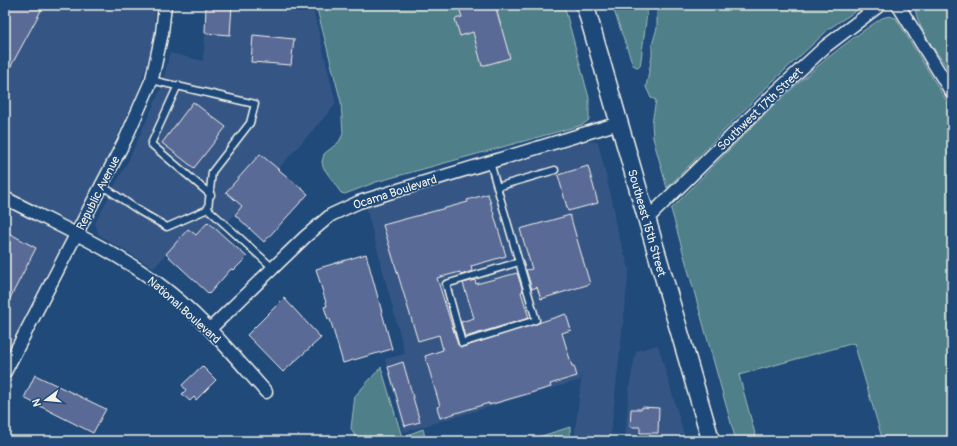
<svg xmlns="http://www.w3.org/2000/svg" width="957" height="446" font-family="Pangolin,sans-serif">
	<rect width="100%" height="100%" fill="#1f4a7a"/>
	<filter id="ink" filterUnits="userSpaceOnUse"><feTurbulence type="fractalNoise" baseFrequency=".025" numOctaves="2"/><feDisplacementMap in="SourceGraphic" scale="8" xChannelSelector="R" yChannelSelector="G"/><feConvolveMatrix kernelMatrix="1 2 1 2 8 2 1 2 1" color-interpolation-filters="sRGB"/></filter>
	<g filter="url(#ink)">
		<path fill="#355785" d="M 5,5 L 155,5 L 154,42 L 138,91 L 96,182 L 30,305 L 5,357 Z
			M 232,5 L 312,5 L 336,104 L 278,169 L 260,154 L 226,192 L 242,206 L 219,232 L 208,222 L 196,235 L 188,229 L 154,268 L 99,235 L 95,223 L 129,159 L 161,89 L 170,53 L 203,61 L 205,33 L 230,34 Z
			M 588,141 L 598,142 L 615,213 L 614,219 L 629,269 L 610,441 L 574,441 L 582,373 L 580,380 L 404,432 L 385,359 L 405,354 L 366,207 Z
			M 658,345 L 686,441 L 625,441 L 629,388 L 636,351 Z"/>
		<path fill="#507f89" stroke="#a2b8b8" d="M 316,5 L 564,5 L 589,98 L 589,120 L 582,125 L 376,182 L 345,194 L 341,193 L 323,167 L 322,162 L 324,154 L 339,142 L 343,134 L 341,102 Z
			M 612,5 L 648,5 L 641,60 L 640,66 L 637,67 L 633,65 Z
			M 657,5 L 865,5 L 830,28 L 771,83 L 667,188 L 653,138 L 652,123 L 656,100 L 651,98 L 646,87 L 652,56 L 652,45 L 657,28 Z
			M 915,5 L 952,5 L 952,75 C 940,56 915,27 915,5 Z
			M 889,16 L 896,18 L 952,110 L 952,441 L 883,441 L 854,343 L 739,375 L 757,441 L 736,441 L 671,209 C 738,142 802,70 882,18 Z
			M 381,367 L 402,437 L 423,429 L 426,441 L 357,441 L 351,428 L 355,396 Z
			M 570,427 L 570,441 L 526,441 Z"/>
		<path fill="#5a6a97" stroke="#f4f1e8" d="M 5,5 L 44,5 L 5,77 Z
			M 206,5 L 232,5 L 230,35 L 205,33 Z
			M 458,5 L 495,5 L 510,58 L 482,66 L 473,32 L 460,36 L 455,19 L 462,17 Z
			M 253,35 L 294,39 L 291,65 L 251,62 Z
			M 193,102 L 226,127 L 194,168 L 162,143 Z
			M 260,154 L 308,194 L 264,242 L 235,215 L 242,206 L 226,192 Z
			M 588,166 L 598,203 L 568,211 L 558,175 Z
			M 488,194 L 506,256 L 471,266 L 472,271 L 461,275 L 460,272 L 437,278 L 458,345 L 463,347 L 566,314 L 571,330 L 562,333 L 572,366 L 574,366 L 577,376 L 550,384 L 551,387 L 489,405 L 489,403 L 440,418 L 437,407 L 440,406 L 425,356 L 443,350 L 439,335 L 418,341 L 383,225 L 468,202 L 467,200 Z
			M 570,215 L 590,284 L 541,299 L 537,287 L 532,289 L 526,270 L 532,269 L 520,229 Z
			M 208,222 L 247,257 L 234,270 L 231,269 L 209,294 L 166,254 L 188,229 L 196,235 Z
			M 5,231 L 36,248 L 5,308 Z
			M 366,254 L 392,349 L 343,363 L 330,319 L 328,319 L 324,307 L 327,306 L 316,269 Z
			M 517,273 L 523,291 L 521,292 L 529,318 L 465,337 L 461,322 L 474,318 L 463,283 L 475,280 L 476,284 Z
			M 284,298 L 321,338 L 283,372 L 247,335 Z
			M 403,362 L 420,422 L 405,426 L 388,367 Z
			M 202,366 L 216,380 L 196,400 L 194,397 L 190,401 L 182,394 L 186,390 L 182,385 Z
			M 35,375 L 106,409 L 93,433 L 24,398 Z
			M 642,407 L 659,408 L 658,433 L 640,433 L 640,427 L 630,427 L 631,409 L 642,409 Z"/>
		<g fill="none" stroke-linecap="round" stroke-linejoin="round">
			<g stroke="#f4f1e8" stroke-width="9">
				<path id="service" d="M 151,80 L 255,104 L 250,123 L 212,172 L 208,209
					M 178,85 L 151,144 L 211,195
					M 490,162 L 497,187 L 555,170
					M 101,185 L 141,212 L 167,227 L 208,209
					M 497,187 L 536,320 L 462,343 L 446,284 L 519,262
					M 208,209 L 273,268"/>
			</g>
			<g stroke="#f4f1e8" stroke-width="15">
				<path id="minor" d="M 898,5 L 952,93
					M 5,198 C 57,225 112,249 159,284 C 200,314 232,354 266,392
					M 646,220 L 773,95 L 826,46 L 880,5
					M 210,329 L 305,237 L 331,215 L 359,202 L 619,123
					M 5,372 L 126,138 L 152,79 L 162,33 L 165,5"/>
			</g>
			<g stroke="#f4f1e8" stroke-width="20">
				<path id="secondary" d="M 585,5 L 711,441"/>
			</g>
			<use href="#service" stroke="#1f4a7a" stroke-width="6"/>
			<use href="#minor" stroke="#1f4a7a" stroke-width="12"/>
			<use href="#secondary" stroke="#1f4a7a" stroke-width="17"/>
		</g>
	</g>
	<g text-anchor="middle" stroke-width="3.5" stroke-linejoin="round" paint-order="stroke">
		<g font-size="12" fill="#f4f1e8" stroke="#1f4a7a">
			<text transform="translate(760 109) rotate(-44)" y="4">Southwest 17th Street</text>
			<text transform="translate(395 192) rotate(-18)" y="4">Ocama Boulevard</text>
			<text transform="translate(98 193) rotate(-63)" y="4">Republic Avenue</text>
			<text transform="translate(647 223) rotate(74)" y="4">Southeast 15th Street</text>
			<text transform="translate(184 310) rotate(42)" y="4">National Boulevard</text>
		</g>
	</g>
	<rect width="957" height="446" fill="none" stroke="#1f4a7a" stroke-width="20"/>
	<rect x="10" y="10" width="937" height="426" fill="none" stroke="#f4f1e8" stroke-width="1.5" filter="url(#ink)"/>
	<g transform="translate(46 400) rotate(254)" stroke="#1f4a7a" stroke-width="3" paint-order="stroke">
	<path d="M0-3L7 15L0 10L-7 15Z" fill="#f4f1e8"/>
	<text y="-6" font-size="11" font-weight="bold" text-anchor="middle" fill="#f4f1e8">N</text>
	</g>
</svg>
